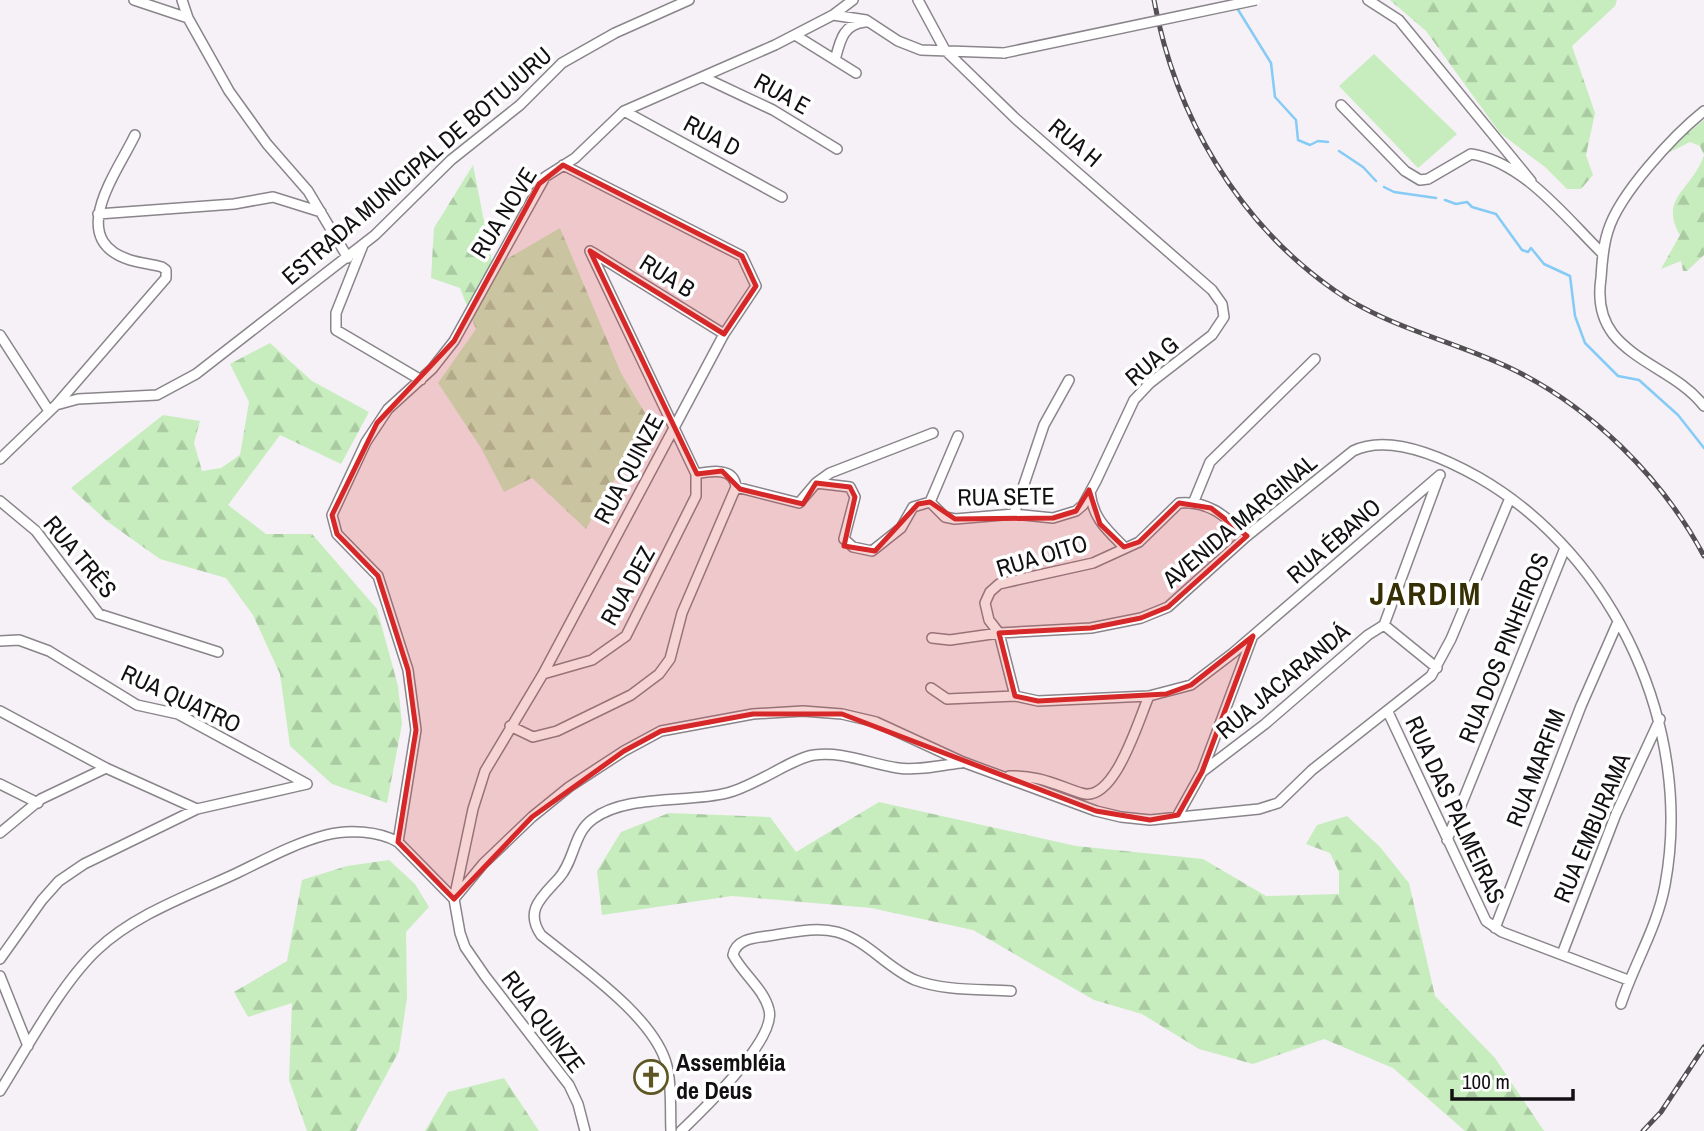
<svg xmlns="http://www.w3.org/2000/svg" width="1704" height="1131" font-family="'Archivo Narrow',sans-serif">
	<defs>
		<pattern id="forest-firs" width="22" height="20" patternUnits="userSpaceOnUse" patternTransform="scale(1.75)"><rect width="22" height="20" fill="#c7edbe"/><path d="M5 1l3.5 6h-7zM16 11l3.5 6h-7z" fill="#aacaa2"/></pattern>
	</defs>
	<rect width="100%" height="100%" fill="#f5f1f6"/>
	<path fill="url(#forest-firs)" d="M 1390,0 L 1617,0 L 1615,6 L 1572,46 L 1595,113 L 1586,155 L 1593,175 L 1581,189 L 1567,189 L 1545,167 L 1500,133 L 1426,31 Z
		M 1704,120 L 1704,255 L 1687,271 L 1683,271 L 1681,261 L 1661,269 L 1680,235 C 1658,198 1693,189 1704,155 L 1700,146 L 1690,142 L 1670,152 L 1670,147 Z
		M 473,165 L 493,267 L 560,228 L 621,373 L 654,428 L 635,444 L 586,529 L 532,478 L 504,492 L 481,448 L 438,383 L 476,329 L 460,288 L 431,278 L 434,228 Z
		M 270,343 L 312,381 L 369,412 L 341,464 L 280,435 L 228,505 L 266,534 L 312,534 L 377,609 L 398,686 L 402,724 L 387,803 L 332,784 L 290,746 L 280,674 L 253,615 L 226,578 L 160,559 L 108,522 L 71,488 L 163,415 L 200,421 L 194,443 L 202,471 L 221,468 L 240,455 L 249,402 L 230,364 Z
		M 879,802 L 1076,846 L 1203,859 L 1266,896 L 1339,894 L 1339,872 L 1330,853 L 1306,844 L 1317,825 L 1347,816 L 1380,847 L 1409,883 L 1435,996 L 1495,1058 L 1544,1131 L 1465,1131 L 1393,1068 L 1324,1039 L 1253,1064 L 1199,1049 L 1142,1014 L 1094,1000 L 973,930 L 871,908 L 732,896 L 602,915 L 597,871 L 621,832 L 669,813 L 770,817 L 796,852 Z
		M 389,860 L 415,884 L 429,907 L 406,932 L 407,998 L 399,1051 L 356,1131 L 307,1131 L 289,1080 L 292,1003 L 248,1017 L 234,992 L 287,961 L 302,880 L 347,866 Z
		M 504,1078 L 539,1131 L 425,1131 L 448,1092 Z"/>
	<path fill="#c7edbe" d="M 1374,54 L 1457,134 L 1418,168 L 1339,86 Z"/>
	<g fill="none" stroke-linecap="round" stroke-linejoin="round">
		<path stroke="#85cbf5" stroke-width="2.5" d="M 1237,8 L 1271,63 L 1275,97 L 1296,120 L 1298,140 L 1310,145 L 1318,141 L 1328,142
			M 1339,151 L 1363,167 L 1376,181
			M 1384,187 L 1394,192 L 1436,198
			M 1445,200 L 1456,204 L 1467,202 L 1472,207 L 1496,214 L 1522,250 L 1528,252 L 1531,248 L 1544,264 L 1570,276 L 1575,316 L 1585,343 L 1618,376 L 1639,380 L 1678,415 L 1704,448"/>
		<g stroke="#89858a" stroke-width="12">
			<path id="street" d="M 134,0 L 188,18
				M 182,0 L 188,18 L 229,91 L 267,144 L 308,191 L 348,258
				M 918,0 L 945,50 L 1016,119 L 1212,290 L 1222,304 L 1224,317 L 1212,335 L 1150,383 L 1134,400 L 1096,481 L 1083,505 L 1076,511 L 1053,518 L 1014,514 L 955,519 L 945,517 L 930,502
				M 1368,0 L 1399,20 L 1531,181
				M 833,15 L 866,20 L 898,41 L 921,50 L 1004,53
				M 795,35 L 856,73
				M 835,60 C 840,41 843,24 865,22
				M 705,78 L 773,110 L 837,149
				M 1341,105 L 1405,171 L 1420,180 L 1428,179 L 1471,154 C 1524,162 1566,218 1603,254
				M 624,111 L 782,197
				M 1704,111 C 1674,135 1619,194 1608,231 C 1603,246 1602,262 1601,278 C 1598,298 1600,317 1613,334 C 1637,364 1679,374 1704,406
				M 98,214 L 234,204 L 273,197 L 321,212
				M 363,245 L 336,313 L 336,330 L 421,380
				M 592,252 L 724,334
				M 0,335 L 49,411
				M 57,404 L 166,278 L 166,270 L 162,267 C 151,264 140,263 130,260 C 65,239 117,173 135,135
				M 0,459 L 56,405 L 78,399 L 157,395 L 196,374 L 375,235 L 451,160 L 520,105 L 562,63 L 615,33 L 689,0
				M 816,483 L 830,473 L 933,433
				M 736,487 L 799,503 L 816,483 L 850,487 L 855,497 L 844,539 L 853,547 L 872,551 L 901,528 L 913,507 L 930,502
				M 1090,492 C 1093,518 1106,529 1124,547
				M 0,501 L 36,531 L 99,614 L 218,652
				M 1194,501 L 1210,462 L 1315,359
				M 930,502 L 958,436
				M 1014,514 L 1044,425 L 1069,380
				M 1384,625 L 1437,668
				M 932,638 L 950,640 L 999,633 L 1091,628 L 1141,618 L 1168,607 L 1247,536 L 1353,451 C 1390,433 1444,458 1478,477 C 1616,556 1694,730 1665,885 C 1657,928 1634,964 1621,1004
				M 0,641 L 19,640 L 49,651 L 137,705 L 178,714 L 307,784
				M 543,674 L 724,334 L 756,286 L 742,256 L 563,165
				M 931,688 L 947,699 L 1015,696 L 1038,701 L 1149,696 L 1191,685 L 1233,653 L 1440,475
				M 1015,696 L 999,633 L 989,620 L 985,603 L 990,592 L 999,584 L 1093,563 L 1139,542 L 1179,503 C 1209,500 1226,517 1247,536
				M 0,711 L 106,768 L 197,809
				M 1388,712 L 1486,921 L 1502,932 L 1628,980
				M 510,726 L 533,737 L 557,731 L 631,695 L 659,674 L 670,659 L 682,613 L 736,487 C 734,467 711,471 696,474
				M 1202,772 L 1265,724 L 1368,635 L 1384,625 L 1438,479
				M 1009,776 C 1037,775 1054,784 1081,793 C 1114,805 1138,721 1149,696
				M 0,784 L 38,803
				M 1178,815 L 1202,772 L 1252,638
				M 0,833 L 41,799 L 106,768
				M 1447,840 L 1565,548
				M 398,842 L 416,730 L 408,670 L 378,576 L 337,534 L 332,515 L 366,442 L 388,409 L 432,369 L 454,341 L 545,177 L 575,158 L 624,111 L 775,45 L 833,15 L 853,0
				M 454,899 L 483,864 L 532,817 L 569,787 L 624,751 L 661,731 L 753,714 L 803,711 L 842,714 L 876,722 L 963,762 L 1096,811 L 1121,817 L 1150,820 L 1259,809 L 1278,803 L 1312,770 L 1431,676 L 1451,639 L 1510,498
				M 1495,928 L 1581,706 L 1617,624
				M 1562,954 L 1616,814 L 1660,719
				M 0,959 L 42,900 L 59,881 L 84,864 L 197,809 L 307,784
				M 0,976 L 28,1046
				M 0,1091 C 27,1048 61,984 97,950 C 135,914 190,895 237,873 C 266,859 295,843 326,835 C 348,829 379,831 398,842 L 454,899
				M 585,1131 L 578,1104 L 569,1085 L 485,976 L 465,947 L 460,933 L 454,899 L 473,809 L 485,771 L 543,674 L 592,660 L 626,636 L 696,496 L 696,474 L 590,251
				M 671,1131 C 670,1110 672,1086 667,1066 C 655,1017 579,966 541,935 C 524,910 542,897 559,878 C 575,860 573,833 593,819 C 626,794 688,803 727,793 C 756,786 792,758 814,755 C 843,751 870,764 898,768 C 918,771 941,765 961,763
				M 681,1131 C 702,1111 777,1039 769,1010 C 764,989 743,974 733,955 C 736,939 754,938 768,936 C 790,933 815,926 837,932 C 867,940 887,968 915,980 C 944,991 980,989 1011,991"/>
		</g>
		<use href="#street" stroke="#fff" stroke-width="9"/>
		<g stroke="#535053" stroke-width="5">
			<path id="rail" d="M 1154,0 C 1175,115 1237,222 1334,290 C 1386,327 1451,340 1508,367 C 1589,405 1662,477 1704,556
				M 1643,1131 L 1661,1112 L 1704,1047"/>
		</g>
		<use href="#rail" stroke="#fff" stroke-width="2.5" stroke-dasharray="8" stroke-linecap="butt"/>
		<g stroke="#89858a" stroke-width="12" stroke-linecap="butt">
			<path id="street-bridge" d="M 1004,53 L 1256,0"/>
		</g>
		<use href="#street-bridge" stroke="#fff" stroke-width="9"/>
	</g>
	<path fill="#d62828" fill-opacity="0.2" stroke="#d62828" stroke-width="5" stroke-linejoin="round" d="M 563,165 L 742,256 L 756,286 L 724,334 L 590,251 L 697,474 L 722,471 L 740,489 L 803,504 L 816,483 L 850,487 L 855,497 L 844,546 L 875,551 L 918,504 L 930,502 L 955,519 L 1053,518 L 1076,511 L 1089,490 L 1100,524 L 1124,547 L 1139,542 L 1179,503 L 1211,508 L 1247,536 L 1168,607 L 1141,618 L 1091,628 L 999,633 L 1015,696 L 1038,701 L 1166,694 L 1191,685 L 1253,636 L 1202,772 L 1178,815 L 1150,820 L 1096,811 L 842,714 L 753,714 L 661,731 L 624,751 L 532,817 L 454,899 L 398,842 L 416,730 L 408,670 L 378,576 L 337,534 L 332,515 L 377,423 L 454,341 L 539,184 Z"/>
	<defs>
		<g id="church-ring" transform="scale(1.75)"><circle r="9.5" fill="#fff" stroke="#5f5723" stroke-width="1.5"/><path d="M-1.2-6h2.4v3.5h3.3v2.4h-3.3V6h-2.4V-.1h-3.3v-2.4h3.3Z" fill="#5f5723"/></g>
	</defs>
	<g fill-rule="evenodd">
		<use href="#church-ring" x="651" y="1077"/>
	</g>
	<g text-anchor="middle" stroke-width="7" stroke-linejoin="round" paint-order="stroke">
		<g font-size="24" fill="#121012" stroke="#fff">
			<text transform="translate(782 94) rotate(29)" y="8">RUA E</text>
			<text transform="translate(712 136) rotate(28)" y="8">RUA D</text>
			<text transform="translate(1075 143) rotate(40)" y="8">RUA H</text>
			<text transform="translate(417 166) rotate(-41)" y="8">ESTRADA MUNICIPAL DE BOTUJURU</text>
			<text transform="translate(504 213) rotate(-58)" y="8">RUA NOVE</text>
			<text transform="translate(667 276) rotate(32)" y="8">RUA B</text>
			<text transform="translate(1152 361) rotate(-41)" y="8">RUA G</text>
			<text transform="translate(629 469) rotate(-62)" y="8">RUA QUINZE</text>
			<text transform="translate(1006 497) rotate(-1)" y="8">RUA SETE</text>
			<text transform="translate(1240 521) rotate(-40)" y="8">AVENIDA MARGINAL</text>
			<text transform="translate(1334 541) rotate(-41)" y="8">RUA ÉBANO</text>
			<text transform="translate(1042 556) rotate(-17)" y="8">RUA OITO</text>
			<text transform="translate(80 557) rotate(50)" y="8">RUA TRÊS</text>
			<text transform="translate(628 586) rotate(-61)" y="8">RUA DEZ</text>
			<text transform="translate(1504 648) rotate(-68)" y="8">RUA DOS PINHEIROS</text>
			<text transform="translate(1283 681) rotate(-40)" y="8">RUA JACARANDÁ</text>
			<text transform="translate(181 699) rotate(25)" y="8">RUA QUATRO</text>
			<text transform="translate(1536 768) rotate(-69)" y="8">RUA MARFIM</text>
			<text transform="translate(1455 810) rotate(65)" y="8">RUA DAS PALMEIRAS</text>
			<text transform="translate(1592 828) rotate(-67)" y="8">RUA EMBURAMA</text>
			<text transform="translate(543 1022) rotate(53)" y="8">RUA QUINZE</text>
		</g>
		<g font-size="24" font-weight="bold" fill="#121012" stroke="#fff" text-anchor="start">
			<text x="676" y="1071">Assembléia<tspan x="676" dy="28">de Deus</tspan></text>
		</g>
		<g font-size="32" font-weight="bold" letter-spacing="2" fill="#352f03" stroke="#fff">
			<text x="1426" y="605">JARDIM</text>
		</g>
	</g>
	<path d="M1452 1089v10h121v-10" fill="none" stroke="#121012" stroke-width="3.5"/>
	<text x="1462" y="1089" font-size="21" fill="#121012" stroke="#ffffff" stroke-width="5" paint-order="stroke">100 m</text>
</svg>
